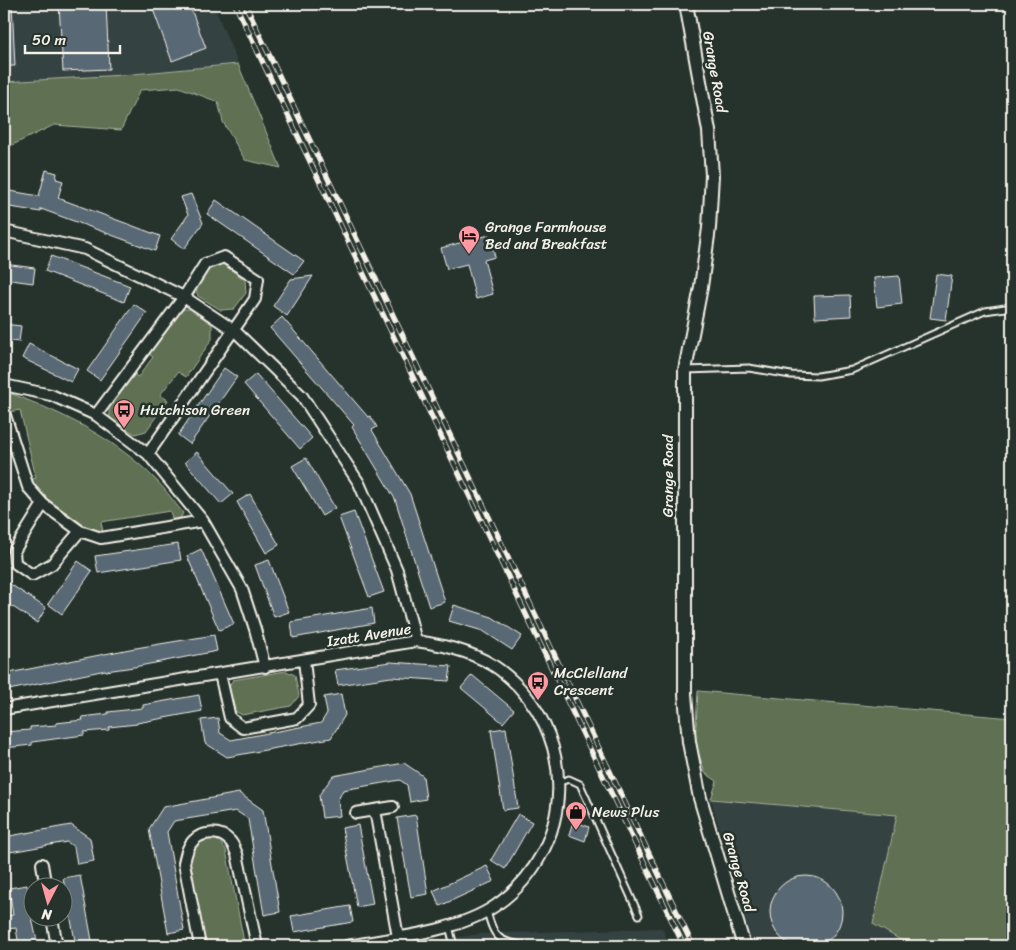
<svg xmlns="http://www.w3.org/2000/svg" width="1016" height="950" font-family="Sriracha,sans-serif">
	<rect width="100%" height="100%" fill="#26332d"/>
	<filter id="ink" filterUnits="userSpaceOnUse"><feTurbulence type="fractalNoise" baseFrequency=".02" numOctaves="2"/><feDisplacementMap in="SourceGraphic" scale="10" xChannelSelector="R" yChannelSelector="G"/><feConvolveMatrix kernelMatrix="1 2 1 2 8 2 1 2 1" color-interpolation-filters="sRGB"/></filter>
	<g filter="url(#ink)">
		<path fill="#354343" d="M 4,4 L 213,4 L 238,64 L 123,75 L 4,82 Z
			M 711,799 L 898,815 L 873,924 L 911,946 L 753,946 Z
			M 662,928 L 670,946 L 407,946 L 479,934 Z"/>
		<path fill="#5f7052" stroke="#aab09d" d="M 238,64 L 281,168 L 245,160 L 223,122 L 218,102 L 179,87 L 140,90 L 121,130 L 54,125 L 4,149 L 4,82 L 123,75 Z
			M 220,262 L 245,280 L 246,293 L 234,309 L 221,310 L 198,296 L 194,285 L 207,266 Z
			M 178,309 L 190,309 L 212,324 L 212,339 L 186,377 L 178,372 L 160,395 L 168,400 L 146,431 L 135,434 L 110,418 L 108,404 L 132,373 L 138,377 L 153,357 L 147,353 Z
			M 12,394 C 65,414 116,439 156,480 C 166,490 174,502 183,513 L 180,519 L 173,522 L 170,511 L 101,522 L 103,532 L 94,532 L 32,488 L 29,480 L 36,478 L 20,410 L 8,412 L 6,398 Z
			M 286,671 L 295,675 L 299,696 L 291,706 L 242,715 L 233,710 L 228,687 L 233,680 Z
			M 698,691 L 1012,718 L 1012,946 L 911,946 L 873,924 L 897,815 L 711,799 L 717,781 L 705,773 L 695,742 Z
			M 217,837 L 226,850 L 244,942 L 241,946 L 205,946 L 188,854 L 196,840 Z"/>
		<path fill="#586875" stroke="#f4f1e8" d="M 4,4 L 12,4 L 15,66 L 4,66 Z
			M 59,4 L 106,4 L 109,69 L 63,71 Z
			M 151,4 L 189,4 L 206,48 L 172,61 Z
			M 46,170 L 57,173 L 56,179 L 63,181 L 58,198 L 160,236 L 155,251 L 41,209 L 41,212 L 4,206 L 4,190 L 39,196 Z
			M 191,194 L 203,223 L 184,249 L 171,239 L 188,215 L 181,197 Z
			M 216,200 L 304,261 L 294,274 L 207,214 Z
			M 489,235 L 495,257 L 484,260 L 493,294 L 476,299 L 467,264 L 447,269 L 441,248 Z
			M 51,256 L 130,286 L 124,302 L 45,271 Z
			M 4,264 L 35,268 L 33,283 L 4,279 Z
			M 936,274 L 952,276 L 946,320 L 930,318 Z
			M 313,276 L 287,316 L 273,306 L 291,279 Z
			M 899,276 L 902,304 L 877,307 L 874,278 Z
			M 850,295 L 851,316 L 815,318 L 814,296 Z
			M 134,304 L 147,313 L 100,380 L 87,371 Z
			M 282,317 L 368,417 L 370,416 L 377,427 L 372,430 L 410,494 L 445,602 L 429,607 L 395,499 L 352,427 L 354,425 L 270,328 Z
			M 4,324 L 21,326 L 19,342 L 4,340 Z
			M 29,344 L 78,369 L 71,382 L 22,358 Z
			M 224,368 L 237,377 L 190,444 L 178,435 Z
			M 256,374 L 312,438 L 300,449 L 244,384 Z
			M 197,452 L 233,494 L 221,504 L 185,462 Z
			M 306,458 L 335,508 L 322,516 L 292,466 Z
			M 250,494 L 279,545 L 266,553 L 237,502 Z
			M 354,512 L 384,592 L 369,597 L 339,517 Z
			M 178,544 L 181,560 L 98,573 L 95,556 Z
			M 201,549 L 234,624 L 219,630 L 187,556 Z
			M 269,560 L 289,612 L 274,617 L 255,565 Z
			M 78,561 L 92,571 L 62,614 L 48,604 Z
			M 4,580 L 46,608 L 37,623 L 4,601 Z
			M 454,605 L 492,617 L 522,636 L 512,650 L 483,631 L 449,621 Z
			M 372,608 L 374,623 L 293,638 L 291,622 Z
			M 214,635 L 217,651 L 134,667 L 106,671 L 106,670 L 4,691 L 4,674 L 130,649 Z
			M 390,662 L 451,666 L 449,681 L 391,677 L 338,685 L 335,670 Z
			M 472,675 L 514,710 L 503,723 L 461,688 Z
			M 341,694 L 345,715 L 331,738 L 227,757 L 205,743 L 201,720 L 218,718 L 220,733 L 231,740 L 321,723 L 327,713 L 324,697 Z
			M 199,695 L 202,711 L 137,723 L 137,724 L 109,727 L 109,730 L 84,732 L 84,735 L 32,742 L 32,745 L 4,748 L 4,732 L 30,730 L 30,727 L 56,725 L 56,723 L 83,720 L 82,717 L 108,714 L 108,712 L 143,708 L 143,705 Z
			M 506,728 L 518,808 L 503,810 L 491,730 Z
			M 404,763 L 423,776 L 426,799 L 410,802 L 407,785 L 400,780 L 343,790 L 338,800 L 340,816 L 322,818 L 319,795 L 333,776 Z
			M 239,793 L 263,810 L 280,912 L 264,915 L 248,819 L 236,811 L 174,821 L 167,832 L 184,930 L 168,933 L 149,829 L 163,807 Z
			M 518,814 L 532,822 L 505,869 L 491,860 Z
			M 416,815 L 428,894 L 411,897 L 397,818 Z
			M 573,821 L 589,827 L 585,841 L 569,835 Z
			M 71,825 L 90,838 L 94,861 L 77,864 L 74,847 L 67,842 L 4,853 L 4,837 Z
			M 358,825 L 373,904 L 357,907 L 342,828 Z
			M 487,866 L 494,881 L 440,906 L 433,891 Z
			M 80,875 L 93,946 L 76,946 L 63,878 Z
			M770 912a36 36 0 1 1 72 0a36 36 0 1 1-72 0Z
			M 27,885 L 32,918 L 38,946 L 19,946 L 16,928 L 8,929 L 6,916 L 13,915 L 9,888 Z
			M 350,906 L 353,922 L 294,932 L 291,916 Z"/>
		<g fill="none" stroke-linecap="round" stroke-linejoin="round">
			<g stroke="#f4f1e8" stroke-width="9">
				<path id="service" d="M 685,370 L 749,368 L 791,375 L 818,376 L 852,370 L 985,311 L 1012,307
					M 560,782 L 569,779 L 580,784 L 639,915
					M 487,911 C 494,939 499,942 528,946
					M 449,926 L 454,946"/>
			</g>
			<g stroke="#f4f1e8" stroke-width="14">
				<path id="minor" d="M 4,231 L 85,249 L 184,297 L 235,331 L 302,396 L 359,483 L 397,570 L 416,641
					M 4,385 L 51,395 L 96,415 L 148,454 L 203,521 L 242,589 L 255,629 L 265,667
					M 4,412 L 28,487 L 43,504 L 80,531 L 101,538 L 203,521
					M 96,415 L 184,297 L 205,264 L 224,257 L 258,279 L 255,299 L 148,454
					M 43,504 L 14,551 L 15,563 L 32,575 L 52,564 L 80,531
					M 220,674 L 230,718 L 243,728 L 297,718 L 309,705 L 304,660
					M 4,709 L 416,641 C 445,645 476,652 500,670 C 580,731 577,850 495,906 C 457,932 392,938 347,946
					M 375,810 L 398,937
					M 356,813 L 393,807
					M 42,864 L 46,888
					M 52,918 L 57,946
					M 200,946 L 184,863 C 186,855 187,847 193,841 C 202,831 220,831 229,840 C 233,843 235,850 237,854 L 257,946"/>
			</g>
			<g stroke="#f4f1e8" stroke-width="16">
				<path id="tertiary" d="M 686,4 L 709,131 L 712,175 L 709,228 L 701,287 L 685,370 L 685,694 L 689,742 L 700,798 L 744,946"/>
			</g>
			<use href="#service" stroke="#26332d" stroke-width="5"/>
			<use href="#minor" stroke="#26332d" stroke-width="10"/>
			<use href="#tertiary" stroke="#26332d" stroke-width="12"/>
			<g stroke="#f4f1e8" stroke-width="5.5">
				<path id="rail" d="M 235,4 L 684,946
					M 245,4 L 693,946"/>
			</g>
			<use href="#rail" stroke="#26332d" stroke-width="4" stroke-dasharray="11" stroke-linecap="butt"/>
		</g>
	</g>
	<defs>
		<g id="hotel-pin" transform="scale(1.125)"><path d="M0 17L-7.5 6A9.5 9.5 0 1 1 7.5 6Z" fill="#ff9aa2" stroke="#26332d"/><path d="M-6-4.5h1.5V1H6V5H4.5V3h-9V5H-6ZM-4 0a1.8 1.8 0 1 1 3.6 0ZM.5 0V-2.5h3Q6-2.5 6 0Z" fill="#111"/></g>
		<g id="bus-pin" transform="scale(1.125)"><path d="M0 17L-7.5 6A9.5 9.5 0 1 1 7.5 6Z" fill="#ff9aa2" stroke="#26332d"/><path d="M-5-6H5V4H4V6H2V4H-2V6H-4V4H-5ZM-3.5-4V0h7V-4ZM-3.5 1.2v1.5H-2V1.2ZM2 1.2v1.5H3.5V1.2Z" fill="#111"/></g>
		<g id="shop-pin" transform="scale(1.125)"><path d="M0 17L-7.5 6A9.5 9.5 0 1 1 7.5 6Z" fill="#ff9aa2" stroke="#26332d"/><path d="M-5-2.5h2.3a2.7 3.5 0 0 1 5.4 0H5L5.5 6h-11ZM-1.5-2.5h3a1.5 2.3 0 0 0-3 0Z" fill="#111"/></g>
	</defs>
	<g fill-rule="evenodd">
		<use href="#hotel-pin" x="469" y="236"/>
		<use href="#bus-pin" x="124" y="410"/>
		<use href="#bus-pin" x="538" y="682"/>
		<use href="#shop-pin" x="576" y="812"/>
	</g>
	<g text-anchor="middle" stroke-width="5" stroke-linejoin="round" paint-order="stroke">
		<g font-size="15" fill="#f4f1e8" stroke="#26332d">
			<text transform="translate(715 72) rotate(80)" y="5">Grange Road</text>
			<text transform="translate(668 476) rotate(-90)" y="5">Grange Road</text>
			<text transform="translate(369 635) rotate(-9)" y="5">Izatt Avenue</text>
			<text transform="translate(739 872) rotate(74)" y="5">Grange Road</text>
		</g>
		<g font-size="15" fill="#f4f1e8" stroke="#26332d" text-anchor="start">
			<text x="485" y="232">Grange Farmhouse<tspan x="485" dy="17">Bed and Breakfast</tspan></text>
			<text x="140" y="415">Hutchison Green</text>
			<text x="554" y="678">McClelland<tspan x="554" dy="17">Crescent</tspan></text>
			<text x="592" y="817">News Plus</text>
		</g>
	</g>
	<rect width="1016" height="950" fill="none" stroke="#26332d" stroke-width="20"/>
	<rect x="10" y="10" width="996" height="930" fill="none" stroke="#f4f1e8" stroke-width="2" filter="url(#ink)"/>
	<g transform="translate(48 902) rotate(186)"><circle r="24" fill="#26332d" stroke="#787f78"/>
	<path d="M0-4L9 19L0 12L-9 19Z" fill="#ff9aa2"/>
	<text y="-8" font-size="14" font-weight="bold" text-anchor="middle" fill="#f4f1e8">N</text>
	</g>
	<path d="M25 45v8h95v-8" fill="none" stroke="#f4f1e8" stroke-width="2.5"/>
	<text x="32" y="45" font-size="15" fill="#f4f1e8" stroke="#26332d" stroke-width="4" paint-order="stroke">50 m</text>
</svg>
